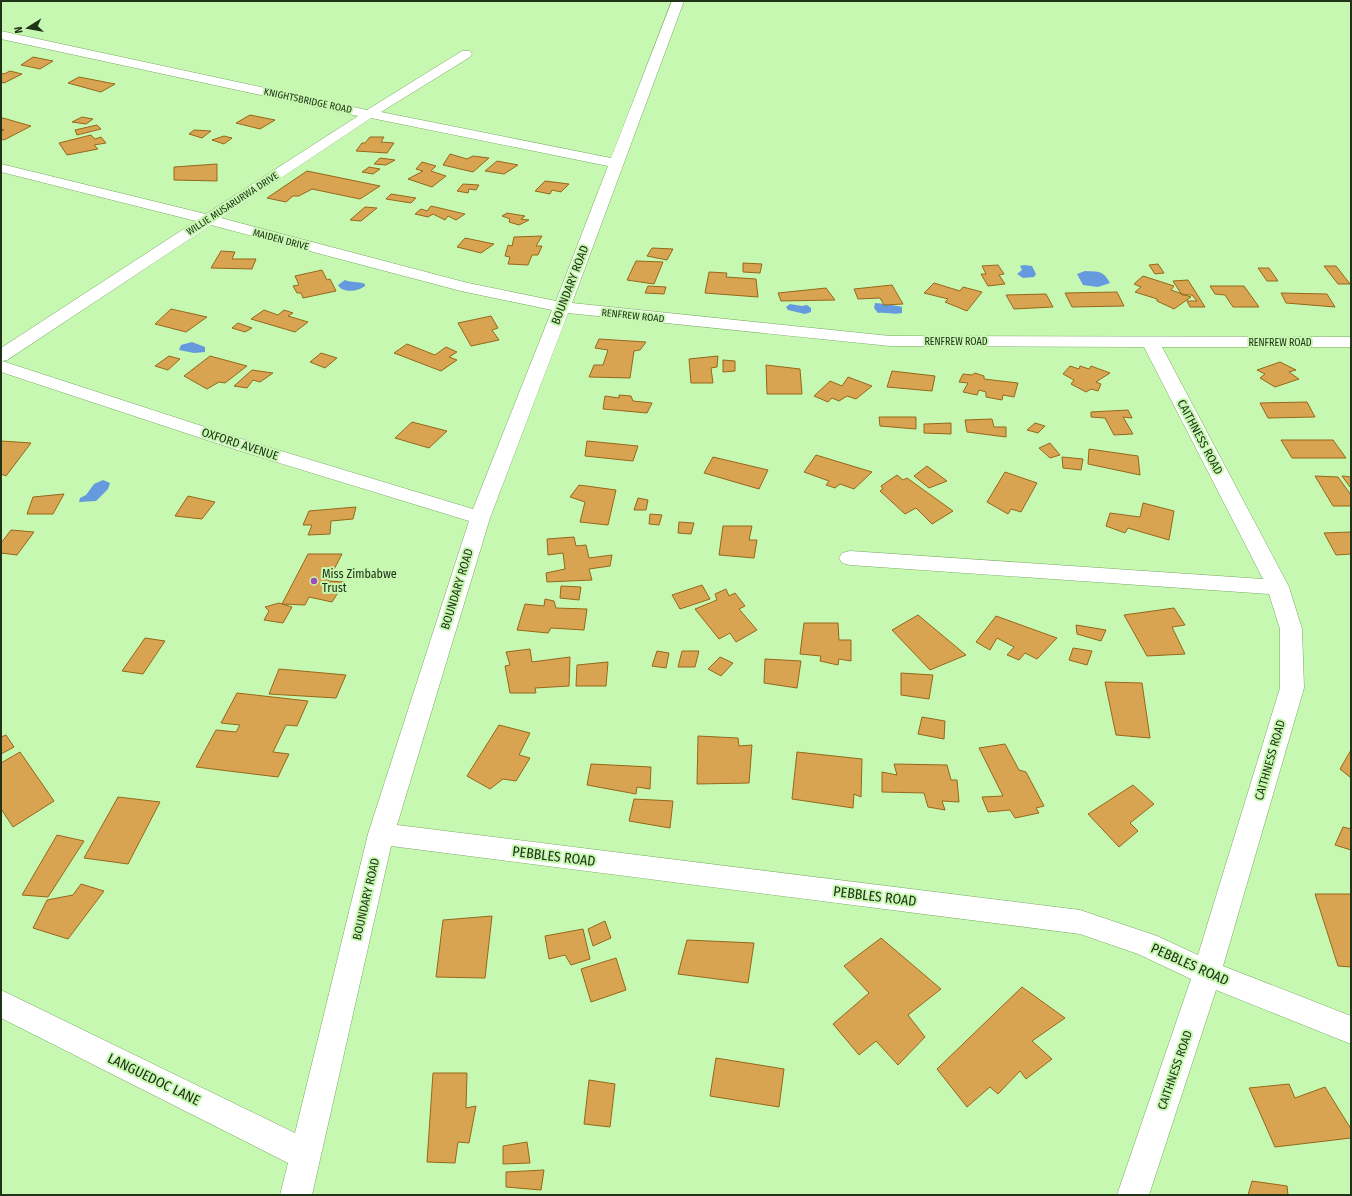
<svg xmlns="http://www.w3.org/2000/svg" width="1352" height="1196" font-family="'Fira Sans Condensed',sans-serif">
	<rect width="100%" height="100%" fill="#c7f8b1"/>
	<path fill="#669adf" d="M 1024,265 L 1032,266 L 1036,274 L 1034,277 L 1023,278 L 1017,274 L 1022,270 L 1020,266 Z
		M 1085,271 C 1099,272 1103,270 1110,283 L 1098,287 L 1083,285 L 1077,274 Z
		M 345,280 C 352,283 358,281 365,284 L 365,286 C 359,291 343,294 338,285 Z
		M 875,303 C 878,303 900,306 902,307 L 902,313 C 894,315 887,312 878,313 L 874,308 Z
		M 790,304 L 802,306 L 807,305 L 811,308 L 811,312 L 805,314 L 788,310 L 786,307 Z
		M 192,342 L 205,347 L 205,352 L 194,353 L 179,350 L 181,345 Z
		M 103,480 L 110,483 L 108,489 L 96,501 L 79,502 L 80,498 L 86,495 L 94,484 Z"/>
	<path fill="#d9a451" stroke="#94681a" d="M 33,57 L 53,61 L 40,69 L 21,65 Z
		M 10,71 L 22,74 L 4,83 L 1,82 L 1,73 L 4,74 Z
		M 79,77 L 115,84 L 101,92 L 68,83 Z
		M 250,115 L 275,120 L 260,129 L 236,123 Z
		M 82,117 L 93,119 L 86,124 L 72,122 Z
		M 1,118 L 3,118 L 31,126 L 4,140 L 1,139 L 1,131 L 4,130 L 1,129 Z
		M 97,125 L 101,129 L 77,135 L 75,130 Z
		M 194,130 L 211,131 L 202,138 L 189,134 Z
		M 91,135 L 95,139 L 101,137 L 106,143 L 94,145 L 98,149 L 67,155 L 59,143 Z
		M 224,136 L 232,138 L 224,144 L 212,140 Z
		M 370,137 L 384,137 L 381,142 L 394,143 L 387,153 L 356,151 L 362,143 L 365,143 Z
		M 450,154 L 467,159 L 473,156 L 489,158 L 473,172 L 443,165 Z
		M 380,158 L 395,160 L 386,165 L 374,164 Z
		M 497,161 L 518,165 L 504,174 L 485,171 Z
		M 422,162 L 436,166 L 431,171 L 446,176 L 432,187 L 408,179 L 423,171 L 416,169 Z
		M 217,164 L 217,181 L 174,180 L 174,167 Z
		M 369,167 L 380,169 L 373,174 L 362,172 Z
		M 307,171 L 380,186 L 360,199 L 312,189 L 299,196 L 293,196 L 286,202 L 267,198 Z
		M 545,181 L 569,184 L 561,192 L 552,190 L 550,194 L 535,191 Z
		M 463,184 L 479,185 L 476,190 L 469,189 L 468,193 L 457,191 Z
		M 391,194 L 416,198 L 411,203 L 386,199 Z
		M 431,206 L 465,214 L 456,220 L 448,216 L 445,220 L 433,214 L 428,217 L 415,214 L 421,209 L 427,211 Z
		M 365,207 L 377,208 L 361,221 L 350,220 Z
		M 507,213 L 525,216 L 521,219 L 529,220 L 519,225 L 509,222 L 510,219 L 502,216 Z
		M 542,236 L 536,246 L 542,246 L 538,255 L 532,255 L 528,265 L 508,264 L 510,257 L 505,256 L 508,245 L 512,246 L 514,237 Z
		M 465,238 L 494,244 L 481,253 L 457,247 Z
		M 652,248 L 673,249 L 667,260 L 647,256 Z
		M 221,251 L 235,252 L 232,259 L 256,259 L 252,269 L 211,268 Z
		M 636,261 L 663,262 L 654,284 L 627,280 Z
		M 743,263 L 762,264 L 760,273 L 743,272 Z
		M 1158,264 L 1164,273 L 1155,274 L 1149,265 Z
		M 998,265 L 1004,274 L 999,275 L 1005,284 L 988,286 L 981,274 L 986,274 L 982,266 Z
		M 1324,266 L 1336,266 L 1350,284 L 1338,284 Z
		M 1258,268 L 1269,268 L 1278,281 L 1267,281 Z
		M 322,270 L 327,280 L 330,279 L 336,291 L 303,298 L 301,293 L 297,293 L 293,286 L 299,285 L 295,276 Z
		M 709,272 L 727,273 L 726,277 L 756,279 L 758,297 L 705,293 Z
		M 1143,276 L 1174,286 L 1171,290 L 1191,297 L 1174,309 L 1157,301 L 1157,299 L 1135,292 L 1141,287 L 1134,284 Z
		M 1188,280 L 1205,307 L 1190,307 L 1187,301 L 1197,301 L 1192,295 L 1182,295 L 1173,281 Z
		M 934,283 L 960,291 L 963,287 L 982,292 L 967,311 L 945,302 L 948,299 L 924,293 Z
		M 892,285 L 903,304 L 884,305 L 880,298 L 858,299 L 854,289 Z
		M 648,286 L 666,287 L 664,294 L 645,293 Z
		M 1210,286 L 1244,286 L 1259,307 L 1233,307 L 1225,295 L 1215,294 Z
		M 826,288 L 835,300 L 781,301 L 778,293 Z
		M 1117,292 L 1124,306 L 1072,307 L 1065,293 Z
		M 1281,293 L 1327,294 L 1335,307 L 1286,303 Z
		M 1046,294 L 1053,307 L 1014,309 L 1006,295 Z
		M 171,309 L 207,317 L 186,332 L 155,324 Z
		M 264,310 L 278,315 L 284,310 L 293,313 L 288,316 L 308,322 L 295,332 L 251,319 Z
		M 491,316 L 498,328 L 492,330 L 499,340 L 471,346 L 458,323 Z
		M 238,323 L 252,328 L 245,332 L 232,328 Z
		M 599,339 L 646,342 L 640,350 L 634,351 L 630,378 L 589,377 L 594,365 L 603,365 L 608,350 L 595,348 Z
		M 407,344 L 435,355 L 446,347 L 457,352 L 449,357 L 457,360 L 441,371 L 394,353 Z
		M 321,353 L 337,358 L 325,368 L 310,362 Z
		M 169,356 L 180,359 L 168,370 L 155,366 Z
		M 210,356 L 247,366 L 225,383 L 219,382 L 207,389 L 184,376 Z
		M 718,356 L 717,367 L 711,368 L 713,383 L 691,383 L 689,359 Z
		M 723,360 L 735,361 L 735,371 L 723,372 Z
		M 1280,362 L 1296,370 L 1289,372 L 1299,379 L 1275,387 L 1260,378 L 1265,374 L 1257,370 Z
		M 766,365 L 800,369 L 802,394 L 767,394 Z
		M 1070,366 L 1079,369 L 1080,366 L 1089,369 L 1091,366 L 1110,373 L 1096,382 L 1101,384 L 1098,391 L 1091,389 L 1086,392 L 1071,384 L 1074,380 L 1063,374 Z
		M 252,370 L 273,373 L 260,382 L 253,380 L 247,388 L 234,386 Z
		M 892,371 L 935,376 L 932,391 L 887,387 Z
		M 975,373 L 984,376 L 984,379 L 1018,383 L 1014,397 L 1003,395 L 1002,400 L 986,397 L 986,392 L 979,390 L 977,395 L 963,392 L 968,383 L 959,382 L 963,374 L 972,375 Z
		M 848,377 L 872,386 L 856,399 L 847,396 L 839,401 L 832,398 L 828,402 L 814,396 L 830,381 L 842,386 Z
		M 619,395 L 631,396 L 633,401 L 652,403 L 647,413 L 603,409 L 605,396 L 619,398 Z
		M 1307,402 L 1315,417 L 1268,418 L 1260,403 Z
		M 1128,410 L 1132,418 L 1123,417 L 1133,434 L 1114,435 L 1105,418 L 1091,417 L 1091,412 Z
		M 879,417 L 916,417 L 916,429 L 880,426 Z
		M 992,419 L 994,427 L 1006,427 L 1006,437 L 967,432 L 965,420 Z
		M 412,422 L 447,431 L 429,448 L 395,438 Z
		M 951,423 L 951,434 L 924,433 L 924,424 Z
		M 1035,423 L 1045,426 L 1038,433 L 1027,430 Z
		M 1281,440 L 1333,440 L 1346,458 L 1292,458 Z
		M 1,441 L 31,443 L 6,476 L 1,474 Z
		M 587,441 L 638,446 L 633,461 L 585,456 Z
		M 1050,443 L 1060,455 L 1050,458 L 1039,448 Z
		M 1089,449 L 1138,456 L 1140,475 L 1088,464 Z
		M 816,455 L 872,472 L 854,489 L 840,484 L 835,488 L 826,485 L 829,481 L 804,472 Z
		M 713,457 L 768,470 L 759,489 L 704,473 Z
		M 1062,457 L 1083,459 L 1081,470 L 1063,468 Z
		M 927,466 L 947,481 L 929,488 L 914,476 Z
		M 1005,472 L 1037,483 L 1021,512 L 1011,509 L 1008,514 L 987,502 Z
		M 897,475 L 903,480 L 907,478 L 953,511 L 932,524 L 916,508 L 905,514 L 880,491 L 883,489 L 881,486 Z
		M 1315,476 L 1338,477 L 1351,495 L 1351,506 L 1333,506 Z
		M 1342,476 L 1351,477 L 1351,487 L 1350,487 Z
		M 579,485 L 616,490 L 608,525 L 580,522 L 585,502 L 570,497 Z
		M 64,494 L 53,514 L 27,514 L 33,497 Z
		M 188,496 L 215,502 L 202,519 L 175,516 Z
		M 638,498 L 648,500 L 646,510 L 634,510 Z
		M 1143,503 L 1174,511 L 1169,540 L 1128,528 L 1125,533 L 1106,526 L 1110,513 L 1140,517 Z
		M 356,507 L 353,519 L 331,521 L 330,534 L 308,535 L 312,525 L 303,525 L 309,511 Z
		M 650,514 L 662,515 L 659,525 L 649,524 Z
		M 679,522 L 694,523 L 691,534 L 678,533 Z
		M 723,526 L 752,526 L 749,540 L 757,540 L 754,558 L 719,555 Z
		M 11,530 L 34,532 L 17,555 L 1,553 L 1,543 Z
		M 1351,532 L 1351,554 L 1336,555 L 1324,533 Z
		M 574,537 L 576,546 L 586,545 L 589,558 L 612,555 L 610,566 L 589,569 L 592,580 L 547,582 L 546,573 L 565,569 L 563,553 L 548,555 L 547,539 Z
		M 308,554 L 342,554 L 328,581 L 345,582 L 332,602 L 309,597 L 305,605 L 282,604 Z
		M 702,585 L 710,599 L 680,609 L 672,595 Z
		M 561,586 L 581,587 L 579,600 L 560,598 Z
		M 726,589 L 729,596 L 735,593 L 745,606 L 739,609 L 757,630 L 736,642 L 730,633 L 719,639 L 695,609 L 717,600 L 715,594 Z
		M 545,599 L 554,601 L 556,608 L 587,609 L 584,630 L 551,628 L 548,633 L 517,630 L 525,604 L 544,606 Z
		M 279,603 L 292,607 L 283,623 L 264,620 L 269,611 L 265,607 Z
		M 1174,608 L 1185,625 L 1172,627 L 1185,654 L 1147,656 L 1124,615 Z
		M 918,615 L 966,655 L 930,670 L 892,630 Z
		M 996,616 L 1057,638 L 1037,659 L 1025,653 L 1019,660 L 1007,655 L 1014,647 L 997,638 L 990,650 L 976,642 Z
		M 804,623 L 838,623 L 839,640 L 851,640 L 851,661 L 839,659 L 838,665 L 820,661 L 821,656 L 800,654 Z
		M 1076,625 L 1106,630 L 1101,641 L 1077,634 Z
		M 145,638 L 165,641 L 143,674 L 122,671 Z
		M 1073,648 L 1092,651 L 1087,665 L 1069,660 Z
		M 530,649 L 532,662 L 570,657 L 569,686 L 535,688 L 536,693 L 510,693 L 505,666 L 510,665 L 506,652 Z
		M 657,651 L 669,653 L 666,668 L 652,666 Z
		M 682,651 L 699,651 L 695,667 L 678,667 Z
		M 720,657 L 733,663 L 721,676 L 708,669 Z
		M 765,659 L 801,661 L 797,688 L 764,683 Z
		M 608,662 L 606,686 L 576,686 L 577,665 Z
		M 279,669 L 346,675 L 336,698 L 269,694 Z
		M 901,673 L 933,675 L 929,699 L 901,695 Z
		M 1105,682 L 1142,683 L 1150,738 L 1116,735 Z
		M 237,693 L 308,701 L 297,726 L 286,725 L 273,752 L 289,754 L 278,777 L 196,767 L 216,730 L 236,732 L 240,725 L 221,723 Z
		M 922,717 L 945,721 L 944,739 L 918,734 Z
		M 499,725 L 530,733 L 519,755 L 530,758 L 516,781 L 503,779 L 490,789 L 467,776 Z
		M 6,735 L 14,747 L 1,754 L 1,737 Z
		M 698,736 L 738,738 L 739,746 L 752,745 L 749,783 L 697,784 Z
		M 1005,744 L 1019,770 L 1026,772 L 1044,806 L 1036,808 L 1039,813 L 1015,818 L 1010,810 L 988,812 L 982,797 L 1003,796 L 979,748 Z
		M 1351,750 L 1351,778 L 1340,769 Z
		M 20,752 L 54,801 L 13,827 L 1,809 L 1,763 Z
		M 797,752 L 862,759 L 861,797 L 854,794 L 853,808 L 792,799 Z
		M 591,764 L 651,767 L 650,789 L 637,787 L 636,794 L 587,785 Z
		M 894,764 L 947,765 L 951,780 L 957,780 L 959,802 L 942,801 L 945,810 L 928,807 L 924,793 L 882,792 L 882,772 L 897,775 Z
		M 1133,785 L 1154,804 L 1130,823 L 1138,831 L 1119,847 L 1088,814 Z
		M 118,797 L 160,802 L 128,864 L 84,858 Z
		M 634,799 L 673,801 L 670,828 L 629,821 Z
		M 1343,827 L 1351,829 L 1351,850 L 1335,845 Z
		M 57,835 L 84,841 L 48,897 L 22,895 Z
		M 81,884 L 104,891 L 68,939 L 33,928 L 47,900 L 73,895 Z
		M 1315,894 L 1351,894 L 1351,967 L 1338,966 Z
		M 492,916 L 485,978 L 436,977 L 443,920 Z
		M 605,921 L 611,938 L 593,946 L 588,929 Z
		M 583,929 L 590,959 L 571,965 L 565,955 L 549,959 L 545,936 Z
		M 881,938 L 941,989 L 908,1015 L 925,1037 L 898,1065 L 876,1041 L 859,1055 L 833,1024 L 869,993 L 844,966 Z
		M 687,940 L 754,943 L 748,983 L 678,974 Z
		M 616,958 L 626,990 L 591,1002 L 581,969 Z
		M 1022,987 L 1065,1018 L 1032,1041 L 1052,1059 L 1026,1079 L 1020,1071 L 998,1094 L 990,1087 L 967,1107 L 937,1069 Z
		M 716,1058 L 784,1069 L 779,1107 L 710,1096 Z
		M 433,1073 L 467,1073 L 466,1108 L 476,1106 L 469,1143 L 458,1142 L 455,1163 L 427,1162 Z
		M 589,1080 L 615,1084 L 610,1127 L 584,1124 Z
		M 1289,1084 L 1295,1098 L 1325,1087 L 1351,1129 L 1351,1138 L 1275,1147 L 1249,1088 Z
		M 527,1142 L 530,1163 L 503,1164 L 503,1146 Z
		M 544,1170 L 541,1190 L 506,1187 L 506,1172 Z
		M 1252,1181 L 1287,1186 L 1288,1195 L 1248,1195 Z"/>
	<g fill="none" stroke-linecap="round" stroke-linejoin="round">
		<g stroke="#7aa865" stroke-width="1">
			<path id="minor" d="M 672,1 L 684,1 L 572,303 L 890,336 L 1351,337 L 1351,347 L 1162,347 L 1289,587 L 1302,629 L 1304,688 L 1223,966 L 1351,1016 L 1351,1044 L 1216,990 L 1149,1195 L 1117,1195 L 1191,979 L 1138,954 L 1080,934 L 391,846 L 312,1195 L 280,1195 L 288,1163 L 1,1018 L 1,990 L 295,1133 L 368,834 L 469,521 L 234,449 L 1,372 L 1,348 L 196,221 L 1,172 L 1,164 L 206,214 L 358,116 L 1,39 L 1,31 L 367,110 L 462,51 L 470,51 L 472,54 L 470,57 L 381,112 L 611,158 ZM 371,118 L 608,166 L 556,301 L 468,283 L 221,218 ZM 211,225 L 461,291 L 552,310 L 473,509 L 248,441 L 2,361 L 7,360 ZM 568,313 L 890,346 L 1144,347 L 1263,579 L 850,551 L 842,553 L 839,558 L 842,563 L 850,565 L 1269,594 L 1280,629 L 1280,688 L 1198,955 L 1157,936 L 1080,910 L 397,825 L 490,518 Z"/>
		</g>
		<use href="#minor" fill="#fff" fill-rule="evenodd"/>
	</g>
	<circle fill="#9d4bba" stroke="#c7f8b1" stroke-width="1.5" cx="314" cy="581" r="4"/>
	<g text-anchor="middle" stroke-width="4" stroke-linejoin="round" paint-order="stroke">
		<g font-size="10" fill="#203217" stroke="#c7f8b1">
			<text transform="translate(308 100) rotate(12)" y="4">KNIGHTSBRIDGE ROAD</text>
			<text transform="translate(232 203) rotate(-33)" y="4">WILLIE MUSARURWA DRIVE</text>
			<text transform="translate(281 239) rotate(15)" y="4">MAIDEN DRIVE</text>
			<text transform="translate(633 315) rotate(6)" y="4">RENFREW ROAD</text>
			<text x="956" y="345">RENFREW ROAD</text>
			<text x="1280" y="346">RENFREW ROAD</text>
		</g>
		<g font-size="12" fill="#203217" stroke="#c7f8b1">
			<text transform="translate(570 285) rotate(-69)" y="4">BOUNDARY ROAD</text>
			<text transform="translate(1200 437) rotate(62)" y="4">CAITHNESS ROAD</text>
			<text transform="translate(240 444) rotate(18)" y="4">OXFORD AVENUE</text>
			<text transform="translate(457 589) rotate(-73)" y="4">BOUNDARY ROAD</text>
			<text transform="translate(1270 760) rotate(-74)" y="4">CAITHNESS ROAD</text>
			<text transform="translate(366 899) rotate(-77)" y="4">BOUNDARY ROAD</text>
			<text transform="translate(1175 1070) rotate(-71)" y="4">CAITHNESS ROAD</text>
		</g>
		<g font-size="12" fill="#203217" stroke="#c7f8b1" text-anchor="start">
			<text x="322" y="578">Miss Zimbabwe<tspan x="322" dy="14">Trust</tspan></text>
		</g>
		<g font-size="14" fill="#203217" stroke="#c7f8b1">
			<text transform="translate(554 856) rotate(7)" y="5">PEBBLES ROAD</text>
			<text transform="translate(875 896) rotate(7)" y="5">PEBBLES ROAD</text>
			<text transform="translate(1190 964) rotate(24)" y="5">PEBBLES ROAD</text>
			<text transform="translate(154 1079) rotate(26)" y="5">LANGUEDOC LANE</text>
		</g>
	</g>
	<rect width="1352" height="1196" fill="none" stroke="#203217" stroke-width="4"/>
	<g transform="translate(28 28) rotate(259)" stroke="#c7f8b1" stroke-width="3" paint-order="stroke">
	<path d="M0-3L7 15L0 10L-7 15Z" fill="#203217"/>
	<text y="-6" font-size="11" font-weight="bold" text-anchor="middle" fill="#203217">N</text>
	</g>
</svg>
